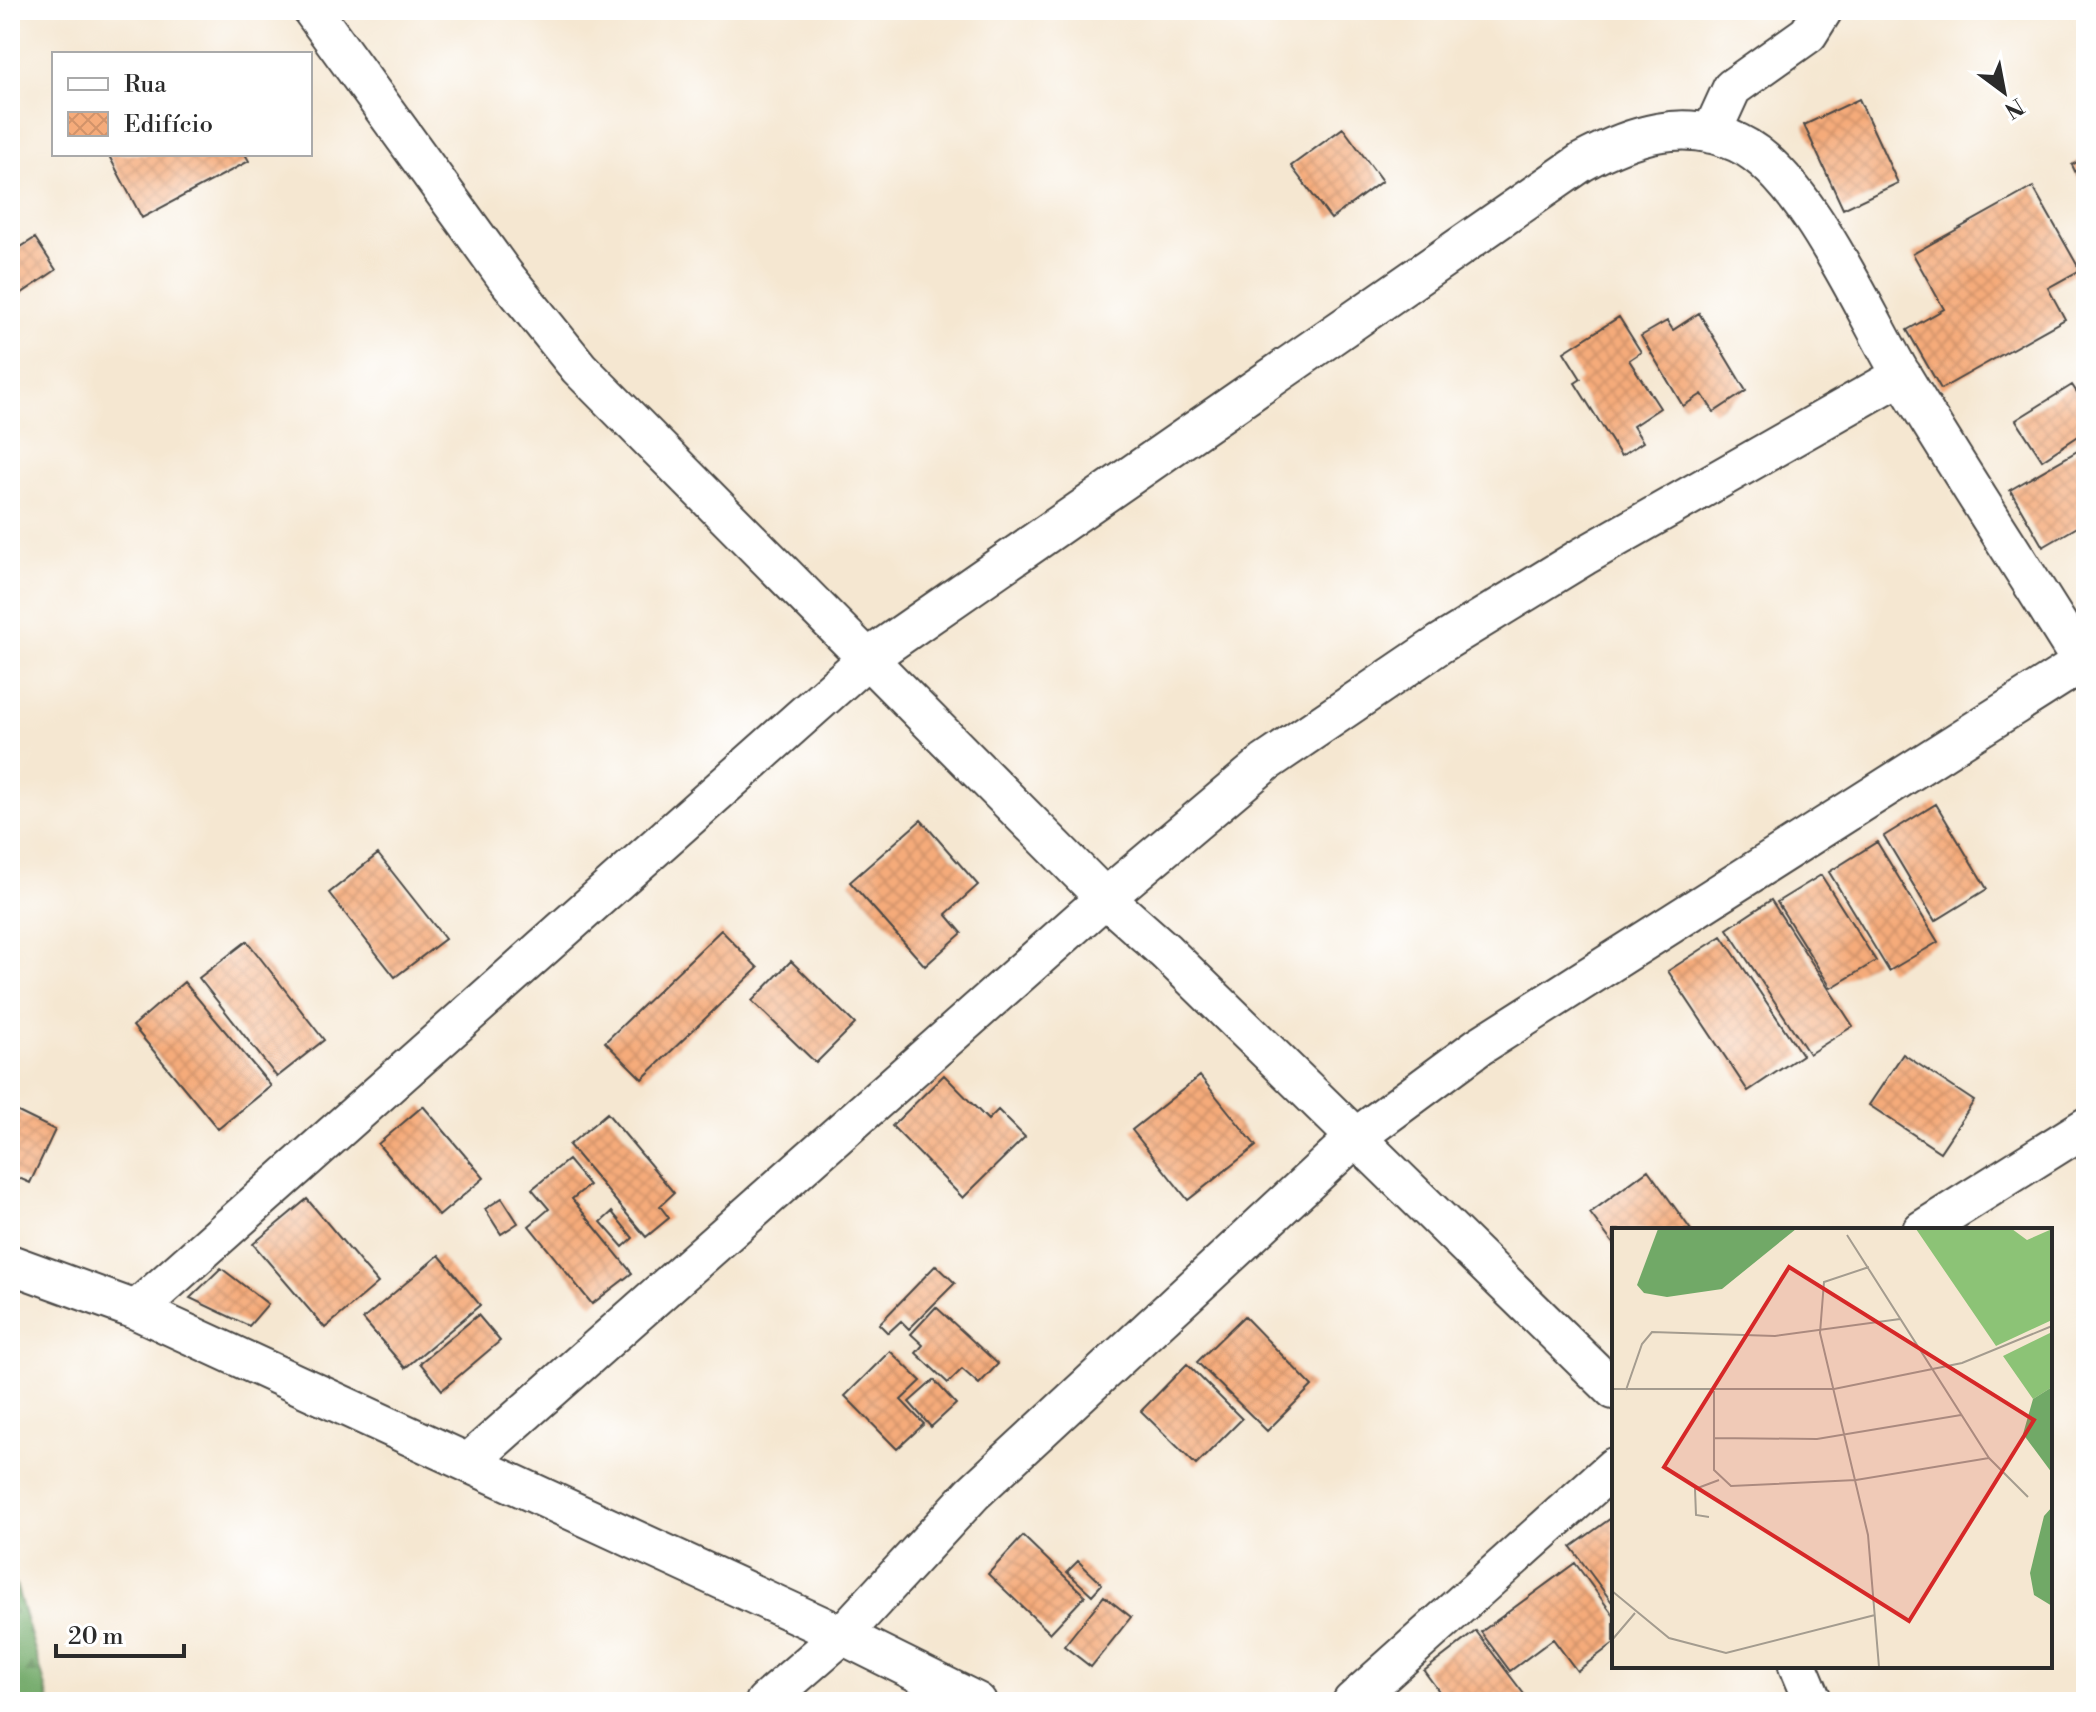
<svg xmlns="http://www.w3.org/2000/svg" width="2096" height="1712" font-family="'Libre Bodoni',serif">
	<defs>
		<pattern id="forest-firs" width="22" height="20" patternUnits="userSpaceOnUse" patternTransform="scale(2)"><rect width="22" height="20" fill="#71a967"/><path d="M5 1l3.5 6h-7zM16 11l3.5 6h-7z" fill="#5d8a55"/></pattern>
		<pattern id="building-cross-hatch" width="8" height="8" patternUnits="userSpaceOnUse" patternTransform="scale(2)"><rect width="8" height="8" fill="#f5ab7a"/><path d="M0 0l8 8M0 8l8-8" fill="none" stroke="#d2936a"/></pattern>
	</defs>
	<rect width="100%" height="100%" fill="#fff"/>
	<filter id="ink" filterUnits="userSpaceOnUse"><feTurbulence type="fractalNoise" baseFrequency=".0125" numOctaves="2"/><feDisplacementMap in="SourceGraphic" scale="16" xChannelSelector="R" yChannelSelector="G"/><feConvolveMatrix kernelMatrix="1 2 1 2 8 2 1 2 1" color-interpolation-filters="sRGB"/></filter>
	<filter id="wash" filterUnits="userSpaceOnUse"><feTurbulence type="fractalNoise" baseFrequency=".006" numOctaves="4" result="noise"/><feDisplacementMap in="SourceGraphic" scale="32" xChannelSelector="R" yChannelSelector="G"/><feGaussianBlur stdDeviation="1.8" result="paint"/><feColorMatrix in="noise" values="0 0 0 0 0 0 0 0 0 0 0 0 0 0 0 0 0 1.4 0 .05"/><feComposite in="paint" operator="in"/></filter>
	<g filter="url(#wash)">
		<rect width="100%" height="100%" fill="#f5e7d1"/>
		<path fill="url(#forest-firs)" stroke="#4e6a49" stroke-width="2" d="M 10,1583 L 16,1585 L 50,1702 L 10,1702 Z"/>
		<g id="blocks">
			<path fill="url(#building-cross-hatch)" d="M 1859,99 L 1898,183 L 1843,209 L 1804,125 Z
				M 1343,128 L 1382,181 L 1331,219 L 1291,166 Z
				M 108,154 L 245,154 L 249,161 L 142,218 Z
				M 2086,157 L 2086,187 L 2083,188 L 2072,165 Z
				M 2033,187 L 2080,270 L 2048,288 L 2065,319 L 1941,389 L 1907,330 L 1944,309 L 1913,254 Z
				M 35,238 L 56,270 L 19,295 L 10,282 L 10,254 Z
				M 1699,313 L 1746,391 L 1714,412 L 1702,394 L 1683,406 L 1641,336 L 1667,321 L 1673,330 Z
				M 1619,317 L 1641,352 L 1629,360 L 1660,408 L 1633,426 L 1643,442 L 1621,456 L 1575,383 L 1581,379 L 1564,352 Z
				M 2072,385 L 2086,406 L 2086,431 L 2042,460 L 2016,420 Z
				M 2086,446 L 2086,522 L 2043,547 L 2010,490 Z
				M 1936,804 L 1987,889 L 1935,921 L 1884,836 Z
				M 921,820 L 978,885 L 946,914 L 962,933 L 925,966 L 850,882 Z
				M 1877,842 L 1938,942 L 1889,971 L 1829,872 Z
				M 378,854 L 445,939 L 395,977 L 329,893 Z
				M 1821,875 L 1876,961 L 1831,988 L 1777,902 Z
				M 1771,900 L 1853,1026 L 1809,1054 L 1727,929 Z
				M 721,930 L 758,968 L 642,1079 L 605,1042 Z
				M 1722,936 L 1802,1055 L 1748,1091 L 1668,971 Z
				M 247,941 L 324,1040 L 277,1077 L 199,978 Z
				M 791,961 L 855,1024 L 816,1063 L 752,1001 Z
				M 184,982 L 271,1086 L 218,1129 L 133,1026 Z
				M 1903,1054 L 1974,1101 L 1940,1152 L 1869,1105 Z
				M 944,1075 L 988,1120 L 998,1110 L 1025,1137 L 963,1198 L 892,1126 Z
				M 1200,1076 L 1256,1146 L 1188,1200 L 1132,1130 Z
				M 423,1106 L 484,1178 L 439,1216 L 378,1144 Z
				M 10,1108 L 55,1130 L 30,1183 L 10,1174 Z
				M 607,1113 L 674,1193 L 660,1206 L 669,1218 L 646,1237 L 569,1145 Z
				M 568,1160 L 589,1185 L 572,1199 L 632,1273 L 592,1304 L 529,1226 L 549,1209 L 532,1189 Z
				M 1648,1170 L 1691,1230 L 1614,1230 L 1614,1245 L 1590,1213 Z
				M 502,1198 L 518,1223 L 501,1234 L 485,1209 Z
				M 307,1199 L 378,1283 L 325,1328 L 253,1244 Z
				M 612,1212 L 633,1238 L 623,1247 L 601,1222 Z
				M 439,1255 L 480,1305 L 405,1368 L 363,1319 Z
				M 936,1265 L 955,1283 L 909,1329 L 901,1321 L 888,1333 L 879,1324 Z
				M 221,1268 L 268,1304 L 249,1326 L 190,1298 Z
				M 936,1307 L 998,1364 L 979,1384 L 962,1369 L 948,1383 L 916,1353 L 923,1345 L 911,1334 Z
				M 478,1315 L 500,1341 L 442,1390 L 420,1363 Z
				M 1244,1316 L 1312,1386 L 1267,1431 L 1197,1362 Z
				M 890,1351 L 921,1381 L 901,1400 L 924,1424 L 897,1449 L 845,1396 Z
				M 1187,1364 L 1242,1419 L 1196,1465 L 1141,1411 Z
				M 934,1380 L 956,1404 L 931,1427 L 909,1402 Z
				M 1614,1516 L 1614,1605 L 1571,1547 Z
				M 1023,1536 L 1085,1596 L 1050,1633 L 988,1574 Z
				M 1078,1561 L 1102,1584 L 1092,1595 L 1067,1572 Z
				M 1575,1563 L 1614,1616 L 1614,1643 L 1577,1671 L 1553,1639 L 1510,1671 L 1481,1632 Z
				M 1104,1596 L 1131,1617 L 1091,1667 L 1064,1646 Z
				M 1476,1631 L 1530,1702 L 1447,1702 L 1424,1671 Z"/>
		</g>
	</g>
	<g filter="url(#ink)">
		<use href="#blocks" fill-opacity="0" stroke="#494744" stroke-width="2"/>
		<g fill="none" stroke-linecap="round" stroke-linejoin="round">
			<g stroke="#494744" stroke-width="42">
				<path id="minor" d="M 312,10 L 505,276 L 579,368 L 1105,898 L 1165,951 L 1614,1390
					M 1711,134 L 1732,88 L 1808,34 L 1823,10
					M 1922,1230 L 2086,1127
					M 10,1264 L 136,1310 L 842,1635 L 977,1702
					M 136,1310 L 868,658 L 1582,162 C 1631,135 1685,117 1738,143 C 1805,174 1863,310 1901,374 C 1959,471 2022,566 2082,663
					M 469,1462 L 1105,898 L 1265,763 L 1440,644 L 1584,556 L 1902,375
					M 1798,1666 L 1813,1702
					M 765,1702 L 842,1635 L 973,1493 L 1355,1138 L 1478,1047 L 2086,660
					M 1352,1702 L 1614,1467"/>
			</g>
			<use href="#minor" stroke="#fff" stroke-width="38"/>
		</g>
	</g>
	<g transform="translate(1612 1228)">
		<rect width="440" height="440" fill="#f5e7d1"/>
		<path d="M 304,1 L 400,1 L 415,12 L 440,1 L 440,92 L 384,118 ZM 440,104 L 440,159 L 421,171 L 391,128 Z" fill="#8cc376"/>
		<path d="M 46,1 L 184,1 L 110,61 L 55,69 L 32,65 L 25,57 ZM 440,159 L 440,245 L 411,206 L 421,171 ZM 440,279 L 440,378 L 422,367 L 418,345 L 432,288 Z" fill="#71a967"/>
		<path fill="none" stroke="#a49c8f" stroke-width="2" d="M 235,7 L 377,230 L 416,269M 257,39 L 212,54 L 208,105 L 256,307 L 267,439M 0,161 L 222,161 L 350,135 L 440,98M 14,162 L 30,116 L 40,104 L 163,108 L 288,91M 102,163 L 102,242 L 119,258 L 244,252 L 377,230M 102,210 L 205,211 L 349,187M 97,289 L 84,287 L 83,261 L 107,252M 0,363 L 57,410 L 114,425 L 263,387M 0,412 L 23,385"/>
		<path fill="#d62828" fill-opacity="0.15" stroke="#d62828" stroke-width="4" d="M 177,39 L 422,192 L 297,393 L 52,239 Z"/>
		<rect width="440" height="440" fill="none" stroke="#2b2b2b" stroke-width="4"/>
	</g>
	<rect width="2096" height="1712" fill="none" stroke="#fff" stroke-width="40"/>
	<rect x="52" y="52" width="260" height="104" fill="#ffffff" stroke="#aaaaaa" stroke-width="2"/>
	<rect x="68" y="78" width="40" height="12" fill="#ffffff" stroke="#aaaaaa" stroke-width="2"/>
	<text x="124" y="92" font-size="24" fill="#2b2b2b">Rua</text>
	<rect x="68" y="112" width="40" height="24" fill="url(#building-cross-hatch)" stroke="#aaaaaa" stroke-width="2"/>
	<text x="124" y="132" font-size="24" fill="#2b2b2b">Edifício</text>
	<g transform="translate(2004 92) rotate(148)" stroke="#ffffff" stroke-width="6" paint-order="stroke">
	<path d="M0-6L14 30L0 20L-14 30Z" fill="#2b2b2b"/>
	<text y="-12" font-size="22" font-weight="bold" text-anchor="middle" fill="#2b2b2b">N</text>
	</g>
	<path d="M56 1644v12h128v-12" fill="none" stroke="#2b2b2b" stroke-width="4"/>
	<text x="68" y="1644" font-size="24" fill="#2b2b2b" stroke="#ffffff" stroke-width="6" paint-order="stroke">20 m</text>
</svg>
